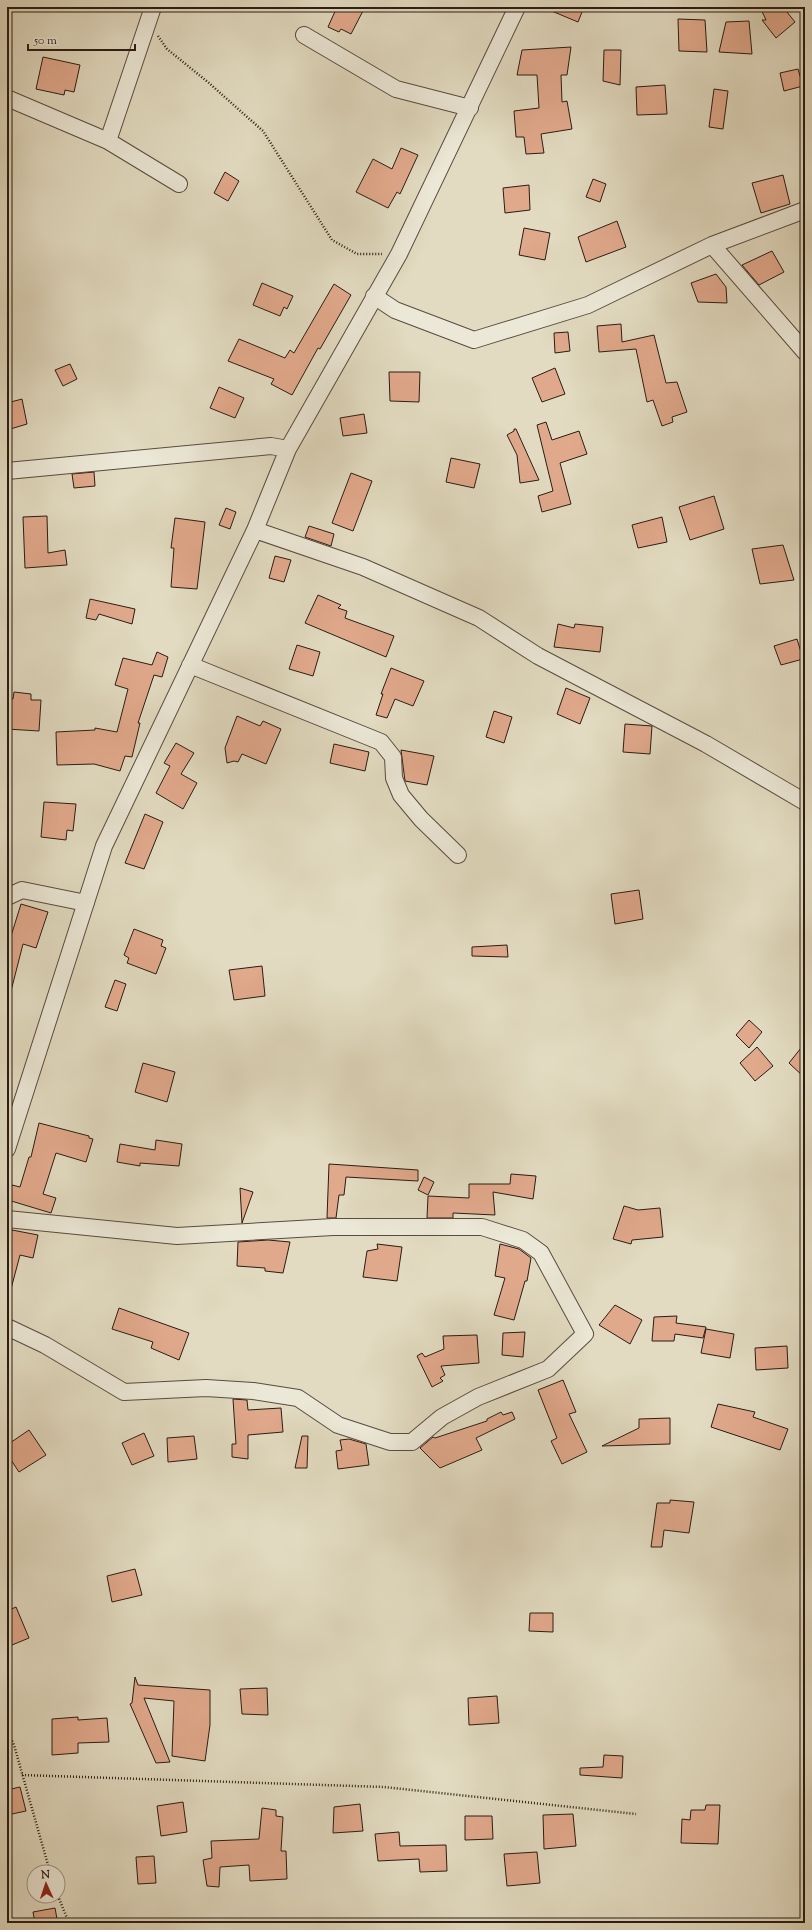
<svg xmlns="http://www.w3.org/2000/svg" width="812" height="1930" font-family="'Sorts Mill Goudy',serif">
<rect width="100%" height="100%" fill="#e2dbc1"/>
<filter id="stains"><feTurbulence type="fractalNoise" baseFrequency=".005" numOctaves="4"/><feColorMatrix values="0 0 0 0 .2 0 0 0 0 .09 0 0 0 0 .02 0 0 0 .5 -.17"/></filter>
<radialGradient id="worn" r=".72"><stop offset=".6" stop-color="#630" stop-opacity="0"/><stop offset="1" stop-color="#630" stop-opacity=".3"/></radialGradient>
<!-- building -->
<path fill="#e1a98c" stroke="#2a1c13" d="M337,7H365L351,34L341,29L339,32L328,27Z
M542,7H584L578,22Z
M760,7H783L795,22L776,38L762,20H766Z
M678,19L705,20L707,52L679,51Z
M749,21L752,54L719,52L726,22Z
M571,47L567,75H561L562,102L567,101L572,129L541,134L544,153L526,154L524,137H516L514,111L539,108L537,75H517L522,50Z
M604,50H621L620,85L603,81Z
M43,57L80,65L74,92L65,90L64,95L36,89Z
M798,69L803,86L784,91L780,73Z
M665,85L667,114L637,115L636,87Z
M714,89L728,91L723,129L709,127Z
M401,148L418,155L400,194L397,192L388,208L356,192L373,159L392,169Z
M225,172L239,181L228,201L214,193Z
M783,175L790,204L761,213L752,183Z
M593,179L606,184L600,202L586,197Z
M529,185L530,210L505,213L503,188Z
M617,221L626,247L586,262L578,237Z
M524,228L550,233L545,260L519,255Z
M772,251L784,272L759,285L742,265Z
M716,274L726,287L727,303L698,302L691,283Z
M262,283L293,296L287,309L284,307L280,316L253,305Z
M334,284L351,295L320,349L318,348L292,395L271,384L274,379L228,361L239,339L285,358L290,350L294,353Z
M621,324L622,342L654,335L666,383L677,382L687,412L672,417L673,422L662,426L653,400L647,402L636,349L599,352L597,326Z
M568,332L570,351L555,353L554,333Z
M70,364L77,379L63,386L55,370Z
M555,368L565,394L542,402L532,378Z
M389,372H420L419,402L390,401Z
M219,387L244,398L235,418L210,408Z
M22,399L27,424L7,430V403Z
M364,414L367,433L343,436L340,418Z
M546,422L552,440L579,431L587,454L560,463L571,504L542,512L538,496L553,491L537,425Z
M514,429H516L539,480L520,483L517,455L507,435L514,431Z
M451,458L480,464L474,488L446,482Z
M94,472L95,486L74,488L72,474Z
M351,473L372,481L353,531L332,523Z
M714,496L724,529L690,540L679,507Z
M226,508L236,512L230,529L219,525Z
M47,516L48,553L65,550L67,565L25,568L23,517Z
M662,517L667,542L638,548L632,525Z
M175,518L205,522L197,589L171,587L174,548H171Z
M309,526L334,534L331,546L305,537Z
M783,545L794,580L760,584L752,549Z
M275,556L291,560L284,582L269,578Z
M318,595L341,605L338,608L347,611L345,618L394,636L386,657L305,623Z
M90,599L135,609L132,624L99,614L96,620L86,618Z
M558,624L574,628L575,624L603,627L600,652L554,647Z
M797,639L803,659L781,665L774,646Z
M297,645L320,652L313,676L289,669Z
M157,652L168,657L162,677L154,675L138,723H140L132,757L125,756L120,771L94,764L57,765L56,732L95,730V728L117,732L128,689L115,685L123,658L152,665Z
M391,668L424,681L413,706L395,699L387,718L376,715L383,694H381Z
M566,688L590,698L580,724L557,714Z
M14,692L31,694V700H41L39,731L7,729V698L13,699Z
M494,711L512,717L504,743L486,737Z
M237,716L260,726L263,721L281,729L266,764L242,754L238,762L234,761L227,763L225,748Z
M625,724L652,726L650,754L623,752Z
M176,743L194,753L181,774L197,783L183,809L156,793L170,766L164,763Z
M334,744L369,752L365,771L330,763Z
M401,750L434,756L427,785L405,781Z
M44,802L76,804L73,831L67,830L66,840L41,837Z
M145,814L163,822L144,869L125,863Z
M639,890L643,919L615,924L611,894Z
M21,904L48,912L36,948L23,944L11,991L7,990V949Z
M134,929L163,940L161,946L166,948L156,974L127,963L129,958L124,955Z
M507,945L508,957L472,956V947Z
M262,966L265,996L234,1000L229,970Z
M115,980L126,984L117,1011L105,1007Z
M749,1020L762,1032L749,1048L736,1035Z
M805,1043V1078L789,1063Z
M757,1047L773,1066L755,1081L740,1063Z
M143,1063L175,1072L167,1102L135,1092Z
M39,1123L89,1136V1138L93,1139L86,1162L56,1153L43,1194L56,1198L51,1213L8,1200L12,1185L20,1187L29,1157H31Z
M156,1140L182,1144L179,1166L140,1163V1166L117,1162L120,1144L155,1150Z
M329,1164L418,1170V1181L346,1177L344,1195H339L336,1218H327Z
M511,1174L536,1176L533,1199L493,1192L495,1215L453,1213V1218H427L428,1196L469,1198V1184H510Z
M424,1177L434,1182L428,1195L418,1190Z
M240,1188L253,1192L242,1223Z
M624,1206L638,1210L660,1208L663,1237L632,1240L631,1244L613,1239Z
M12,1230L38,1235L33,1258L20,1255L11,1289H7V1254Z
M268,1240L290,1242L283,1273L265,1271V1268L237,1266L238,1242Z
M377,1244L402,1247L397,1281L363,1277L367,1251L378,1249Z
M500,1244L519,1249L531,1258L527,1281H525L514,1320L494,1315L505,1278L495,1276Z
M615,1305L642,1320L630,1344L599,1325Z
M119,1308L189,1333L179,1360L151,1348L153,1342L112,1329Z
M677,1316L676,1323L706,1327L703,1338L675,1334L674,1341H652L654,1317Z
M706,1329L734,1334L730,1358L701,1353Z
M525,1332L523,1357L502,1355L503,1333Z
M477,1335L479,1363L441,1366L445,1375L440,1378L443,1381L432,1387L417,1356L422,1353L425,1357L444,1349L443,1336Z
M787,1346L788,1368L756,1370L755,1348Z
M563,1380L576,1412L569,1414L587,1452L562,1464L551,1441L557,1438L538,1390Z
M233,1399L247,1400L248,1410L281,1408L283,1432L248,1435V1459L232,1457V1444H236Z
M718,1404L755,1412L753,1417L788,1429L780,1450L711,1427Z
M501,1412L503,1415L512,1412L515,1419L476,1438L482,1450L440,1468L420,1448L433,1437L435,1438L487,1421V1419Z
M670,1418V1444L602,1446L639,1428V1419Z
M29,1430L46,1455L19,1472L7,1454V1445Z
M144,1433L154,1456L132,1465L122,1443Z
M194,1436L197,1459L168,1462L167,1438Z
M302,1436H308L307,1468H295Z
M349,1439L366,1444L369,1465L338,1469L336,1451L342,1450L340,1440Z
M670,1500L694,1502L689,1533L664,1530L662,1547H651L657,1503H670Z
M135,1569L142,1595L112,1602L107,1576Z
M16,1607L29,1638L7,1647V1611Z
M530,1613H553V1632L529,1631Z
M135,1677L138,1685L210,1690V1725L205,1761L172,1756L174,1701L144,1698L170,1762L156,1763L130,1704L132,1703Z
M267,1688L268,1715L242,1714L240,1689Z
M497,1696L499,1723L469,1725L468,1698Z
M78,1717V1720L107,1718L109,1742L78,1743V1753L52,1755V1719Z
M604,1755L623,1756L622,1778L580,1775V1768L603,1767Z
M20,1787L26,1811L7,1815V1790Z
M183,1802L187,1832L161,1836L157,1806Z
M360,1804L363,1831L333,1833L334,1807Z
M706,1805H720L718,1844L681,1843L682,1819L690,1820L691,1810H705Z
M262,1808L276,1810V1816L283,1817L281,1851H286L287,1879L250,1881L249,1865L220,1867L219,1887L207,1886L203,1860L212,1858L211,1841L259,1839Z
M573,1814L576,1846L544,1849L543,1815Z
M465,1816H492L493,1839L465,1840Z
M399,1832L400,1846L446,1845L447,1871L420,1872L419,1859L378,1861L375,1834Z
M537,1852L540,1883L507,1886L504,1854Z
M154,1856L156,1883L138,1884L136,1857Z
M55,1908L57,1919L35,1923L33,1912Z"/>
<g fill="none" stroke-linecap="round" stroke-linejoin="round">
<defs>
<path id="minor" d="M304,35L396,89L470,108
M7,98L108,141L179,184
M108,141L153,7
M712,245L805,352
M374,296L395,310L474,340L588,305L712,245L805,210
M7,471L271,446L288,449
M255,530L363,567L479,618L538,656L706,744L805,802
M190,665L381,742L393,757L394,778L401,795L421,819L458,855
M7,897L22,890L86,903
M7,1149L104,846L255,530L288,449L399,254L517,7
M7,1219L177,1236L333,1227H482L523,1240L541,1253L585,1334L548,1369L478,1397L442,1417L412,1442H390L338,1425L298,1398L253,1391L206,1388L124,1392L45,1345L7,1327"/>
</defs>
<!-- minor casing -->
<use href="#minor" stroke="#584c3e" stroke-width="18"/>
<!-- path -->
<path stroke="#2a1c13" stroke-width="2.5" stroke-dasharray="1 2" stroke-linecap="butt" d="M158,36L167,49L209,83L263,131L332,240L357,254H382
M7,1730L14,1745L50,1872
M22,1775L384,1787L636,1814
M58,1896L69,1923"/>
<!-- minor -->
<use href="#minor" stroke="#ece8d7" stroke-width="16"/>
</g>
<!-- margin -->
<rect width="812" height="1930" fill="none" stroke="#e2dbc1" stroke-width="24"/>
<rect x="8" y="8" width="796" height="1914" fill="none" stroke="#2a1c13" stroke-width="2"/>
<rect x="12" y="12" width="788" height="1906" fill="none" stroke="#2a1c13"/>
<!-- north arrow -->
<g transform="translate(46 1884) rotate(357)"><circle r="19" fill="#ece8d7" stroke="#9e9689"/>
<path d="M0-3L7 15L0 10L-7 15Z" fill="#8f2418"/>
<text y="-6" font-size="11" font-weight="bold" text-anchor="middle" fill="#2a1c13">N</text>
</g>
<!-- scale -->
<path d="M28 44v6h107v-6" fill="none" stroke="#2a1c13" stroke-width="2"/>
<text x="34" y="44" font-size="12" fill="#2a1c13" stroke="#ece8d7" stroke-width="3" paint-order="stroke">50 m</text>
<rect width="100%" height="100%" filter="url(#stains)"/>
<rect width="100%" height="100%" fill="url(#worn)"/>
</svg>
